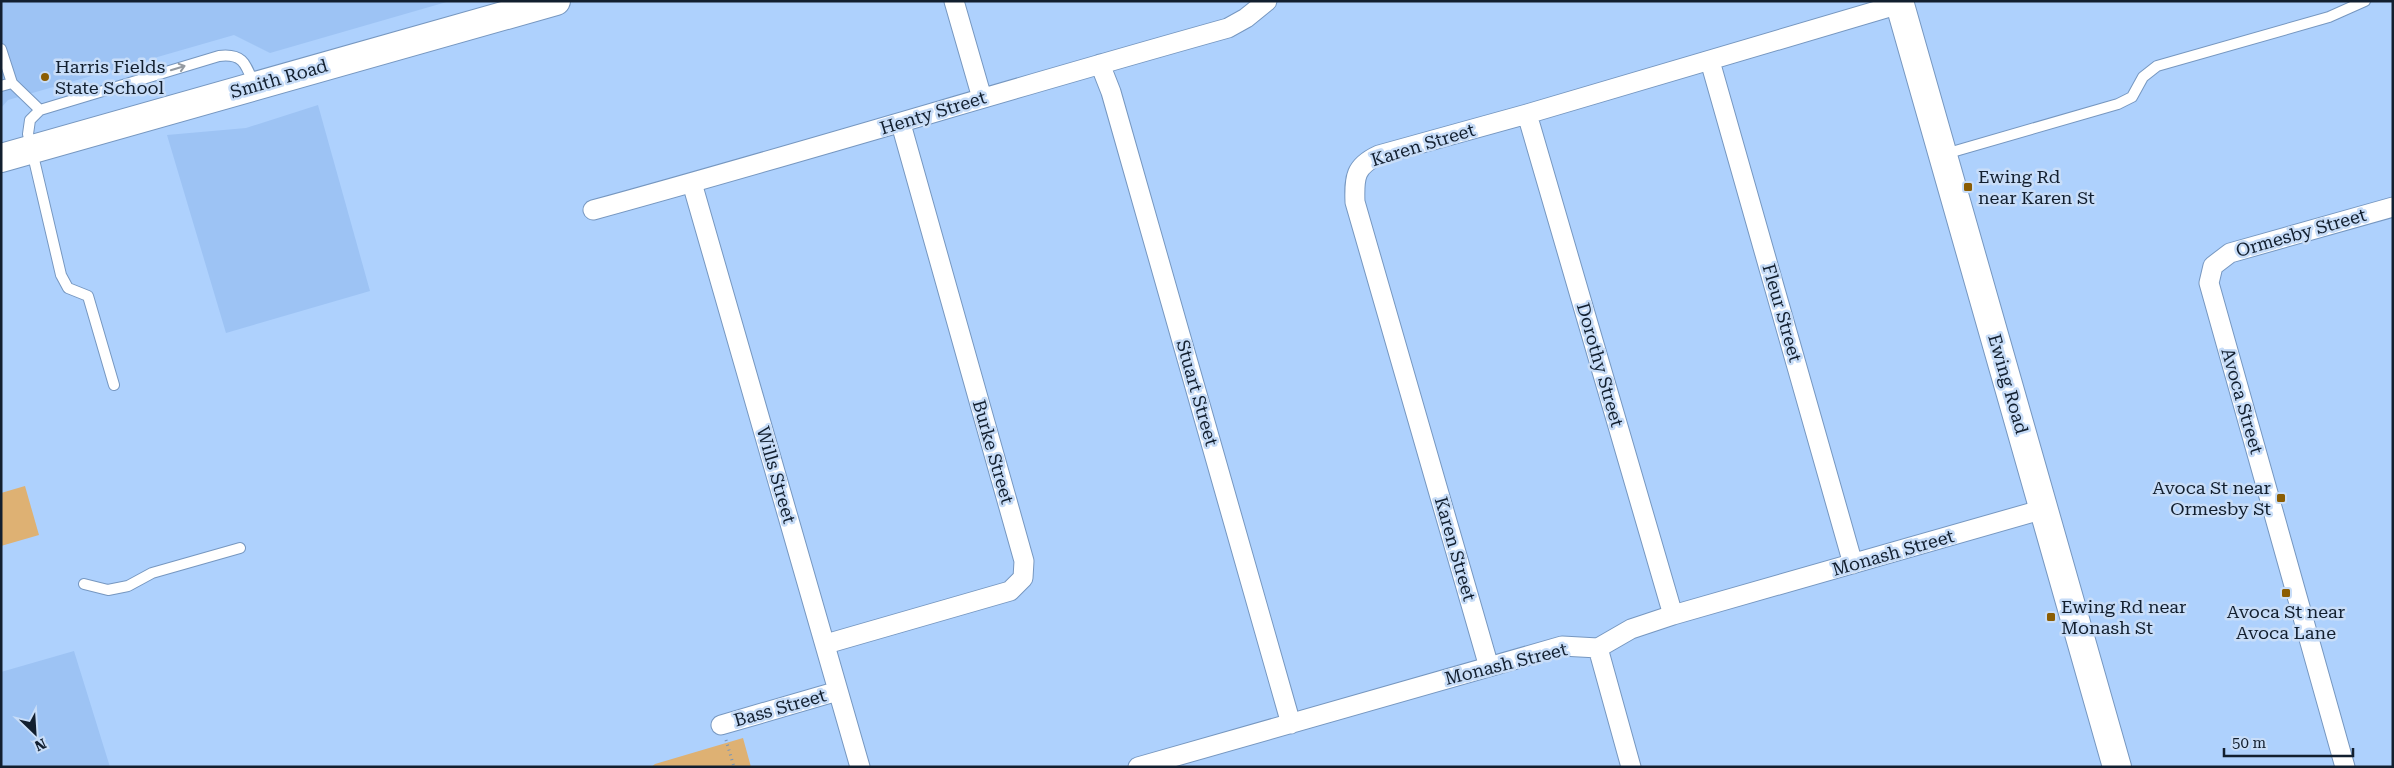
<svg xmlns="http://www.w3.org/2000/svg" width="2394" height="768" font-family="'Roboto Serif',serif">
<rect width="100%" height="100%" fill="#aed1fd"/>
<!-- built -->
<path fill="#9dc3f4" d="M1,1H450L270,53L234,35L8,100L1,108Z
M318,105L370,291L226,333L167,135L246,128Z
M74,651L110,767H1V672Z"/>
<!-- green -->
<path fill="#deb173" d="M25,486L39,535L1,546V493Z
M743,738L751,767H651L655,764Z"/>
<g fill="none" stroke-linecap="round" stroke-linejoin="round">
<defs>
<path id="lane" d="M1,49L12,83L40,110
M1,86L12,83
M1945,154L2118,104L2132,97L2143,77L2157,66L2329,17L2365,1
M114,385L88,296L68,288L61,275L28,134L30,120L40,110L219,56C244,53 246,65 254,85
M84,584L108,590L128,586L152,573L240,548"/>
<path id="street" d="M954,1L982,98
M1710,61L1853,564
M1100,64L1111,92L1291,724
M1527,114L1673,615
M692,183L860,767
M593,210C805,152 1016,87 1228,28L1246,18L1267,1
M826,644L1010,591L1023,578L1024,561L901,124
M1598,648L1631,767
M1489,667L1355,202C1354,177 1355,166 1379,155L1527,114L1900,4
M721,725L838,691
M1138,767L1562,646L1598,648L1631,629L1673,615L2044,509
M2345,767L2209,283L2213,266L2230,253L2393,207"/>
<path id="secondary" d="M1899,1L2117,767
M1,158L556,1"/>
</defs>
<!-- lane casing -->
<use href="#lane" stroke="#7697c0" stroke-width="12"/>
<!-- street casing -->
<use href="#street" stroke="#7697c0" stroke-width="21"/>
<!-- secondary casing -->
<use href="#secondary" stroke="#7697c0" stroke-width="30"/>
<!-- path -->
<path stroke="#7894b6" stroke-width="3" stroke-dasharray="1 4" stroke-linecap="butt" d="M726,740L734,767"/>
<!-- lane -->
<use href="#lane" stroke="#fff" stroke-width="10"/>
<!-- street -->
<use href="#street" stroke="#fff" stroke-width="19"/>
<!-- secondary -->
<use href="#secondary" stroke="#fff" stroke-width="28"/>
</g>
<!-- one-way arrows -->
<defs><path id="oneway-shaft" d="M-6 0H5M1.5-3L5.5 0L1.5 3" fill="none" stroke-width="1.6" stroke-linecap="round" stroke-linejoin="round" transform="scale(1.25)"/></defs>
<use stroke="#949aa1" href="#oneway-shaft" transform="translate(178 68) rotate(-17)"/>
<!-- markers -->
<g fill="#8b5d03" stroke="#c8ddf8" stroke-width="2">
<circle cx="45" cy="77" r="5"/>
<rect x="1963" y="182" width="10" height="10" rx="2.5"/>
<rect x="2276" y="493" width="10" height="10" rx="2.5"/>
<rect x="2281" y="588" width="10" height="10" rx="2.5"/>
<rect x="2046" y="612" width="10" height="10" rx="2.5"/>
</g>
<g text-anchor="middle" stroke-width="5" stroke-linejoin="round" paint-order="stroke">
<!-- poi labels -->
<g font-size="18" fill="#121f2f" stroke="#c8ddf8" text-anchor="start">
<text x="55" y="73">Harris Fields<tspan x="55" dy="21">State School</tspan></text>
<text x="1978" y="183">Ewing Rd<tspan x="1978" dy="21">near Karen St</tspan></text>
<text x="2271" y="494" text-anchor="end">Avoca St near<tspan x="2271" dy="21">Ormesby St</tspan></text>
<text x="2061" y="613">Ewing Rd near<tspan x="2061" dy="21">Monash St</tspan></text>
<text x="2286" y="618" text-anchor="middle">Avoca St near<tspan x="2286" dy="21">Avoca Lane</tspan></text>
</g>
<!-- street labels -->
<g font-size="18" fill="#121f2f" stroke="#c8ddf8">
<text transform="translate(279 79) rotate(-16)" y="6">Smith Road</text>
<text transform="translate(933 113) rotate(-17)" y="6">Henty Street</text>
<text transform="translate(1423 145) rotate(-17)" y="6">Karen Street</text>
<text transform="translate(2301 233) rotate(-16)" y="6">Ormesby Street</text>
<text transform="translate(1782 313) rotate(74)" y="6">Fleur Street</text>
<text transform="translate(1600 365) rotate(74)" y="6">Dorothy Street</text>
<text transform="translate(2008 384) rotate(74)" y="6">Ewing Road</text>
<text transform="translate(1197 393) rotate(74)" y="6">Stuart Street</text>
<text transform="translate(2242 401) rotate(74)" y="6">Avoca Street</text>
<text transform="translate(993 452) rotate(74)" y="6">Burke Street</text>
<text transform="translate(776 475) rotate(74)" y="6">Wills Street</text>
<text transform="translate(1455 549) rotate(74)" y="6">Karen Street</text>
<text transform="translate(1893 553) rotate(-16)" y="6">Monash Street</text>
<text transform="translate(1506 664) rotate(-14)" y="6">Monash Street</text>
<text transform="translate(780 708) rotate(-16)" y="6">Bass Street</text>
</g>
</g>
<!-- border -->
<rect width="2394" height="768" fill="none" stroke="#121f2f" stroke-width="5"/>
<!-- north arrow -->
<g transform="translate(35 733) rotate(155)" stroke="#c8ddf8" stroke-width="4" paint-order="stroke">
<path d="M0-4L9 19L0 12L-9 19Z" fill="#121f2f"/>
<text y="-8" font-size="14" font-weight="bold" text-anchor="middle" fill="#121f2f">N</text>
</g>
<!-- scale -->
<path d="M2224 748v8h129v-8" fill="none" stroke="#121f2f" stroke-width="2.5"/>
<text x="2232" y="748" font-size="15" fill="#121f2f" stroke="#c8ddf8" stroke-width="4" paint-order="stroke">50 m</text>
</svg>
